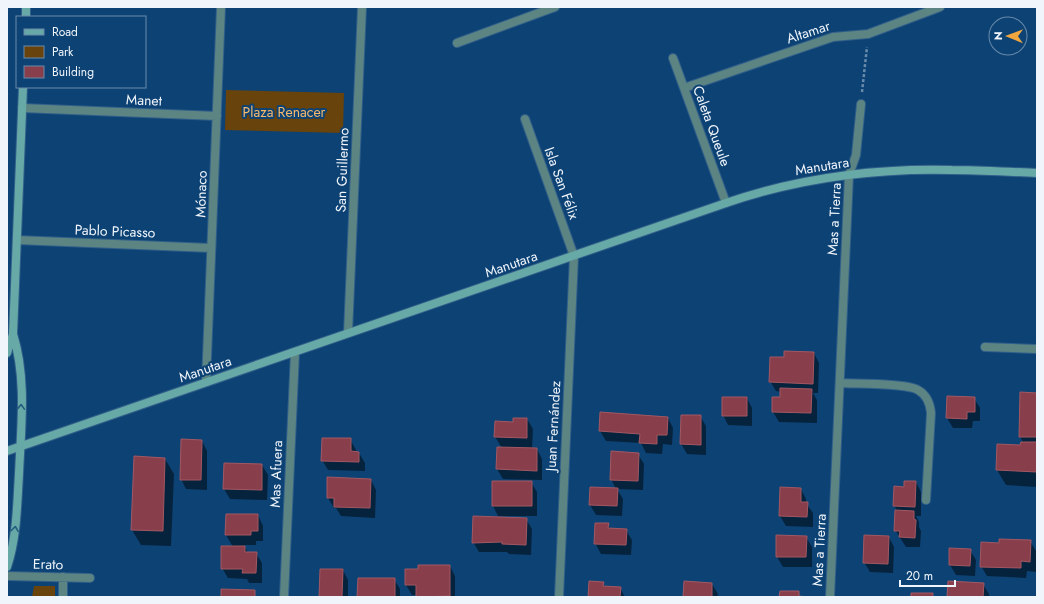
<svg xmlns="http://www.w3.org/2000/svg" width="1044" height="604" font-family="Jost,sans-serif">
<rect width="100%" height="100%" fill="#0d4274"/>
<!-- green -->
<path fill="#68430c" d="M226,90L344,93L343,133L225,130Z
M34,586H55V597H32Z"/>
<!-- shadow -->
<path fill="#0007" d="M814,353L819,363L818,393H813L817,400V423L779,422L773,412V398H781V392L776,391L770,381L785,359Z
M1037,394V487L1006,485L997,470L1021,446L1023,443L1020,436Z
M747,398L752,408V426L728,425L723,415Z
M974,398L980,408V421H973L972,428H953L947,418Z
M682,416H700L706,426V455L687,454L681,444Z
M668,418L673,428L672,445L663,444L662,454L646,453L641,443L606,441L600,431Z
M527,419L533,429L532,449H537L542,459V480L503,479L497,469L502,448L495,437L514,423Z
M350,439L356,450V453H359L365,463V471L328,470L322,460Z
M202,441L207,451V490L186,489L181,479Z
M638,454L644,464L643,490L617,489L623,499L622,516L596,515L590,505L616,489L611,479Z
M135,457L165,459L174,474L171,546L141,545L132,530Z
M225,464L262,465L268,475L267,500L230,499L224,489Z
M328,478L371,480L376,490L375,518L341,516L336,508H334L328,498Z
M531,482L537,492V516H498L493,506Z
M916,482L921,492V516H916L919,522V527L921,531L920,547H906L895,530L897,511L894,505L905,488Z
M801,489L806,499V503L813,513V527L786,526L780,516Z
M258,515L263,526V541H256V545H244L248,553H256L262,563V583H249L247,579L228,578L222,568L233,547L226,535Z
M526,519L532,529L531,555L509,554L507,552H479L473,542Z
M608,524L611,530H626L632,540L631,555L601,554L595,543Z
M806,537L812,547V567H783L777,557Z
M889,537L894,547L893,573L870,572L864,562Z
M1030,541L1036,551V572L1027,571L1026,578L987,576L981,566L1000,544Z
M950,549L970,550L976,560L975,576L956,575L950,565Z
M450,566L455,576V597H417V595H412L406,585Z
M343,570L348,580V597H320Z
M394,579L400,589V597H358Z
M603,583L605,587L620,588L625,597H589Z
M712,584L718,594L717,597H684Z
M983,584L989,594V597H948Z"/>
<!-- building -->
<path fill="#883f4b" stroke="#a35863" d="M784,351L814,352L813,384L769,382L770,357H784Z
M780,388L812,389L811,413L772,412V397H780Z
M1020,392L1037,393V437H1019Z
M947,396L975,397V412H967V419L946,418Z
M722,397H747V416H722Z
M600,412L668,417L667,435H657V444L639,443L640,434L599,431Z
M681,415H701V445L680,444Z
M513,418H527V438L494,437L495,421L513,422Z
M322,438H351V451L359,452V462L321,461Z
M181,439L202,440L201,480H180Z
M1021,442H1037V472L996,470L997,444L1020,445Z
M497,447L537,448V471L496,469Z
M611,451L639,453L638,481L610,480Z
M134,456L165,458L163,531L131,530Z
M224,463L262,464V490L223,489Z
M327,477L371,479L370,508L334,507V498H327Z
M492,481H532V506H492Z
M904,481H916L915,507L893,506L894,486L904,487Z
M590,487L618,488L617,506L589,505Z
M780,487L801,488V502H808L807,517L779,516Z
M895,510L914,511V519L916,520L915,538L899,537L900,531H894Z
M226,514H258V531H251V535H225Z
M473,516L527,518L526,545L502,544V542L472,543Z
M595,523H609L608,528L627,529L626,545L594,544Z
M776,535L807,536L806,557H776Z
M864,535L889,536L888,564L863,563Z
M999,539L1031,540L1030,562L1021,561V568L980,567L981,542L999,543Z
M221,546H245V552H257L256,573H242L243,569H221Z
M949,548L971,549L970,566L949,565Z
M418,565H450V596L416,597V585H405V569H418Z
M320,569H343L342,597H319Z
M358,578H395V597H357Z
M589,581L604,582L603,586L621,587L620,597H588Z
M684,581L712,583V597H683Z
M948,581L984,583L983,597H947Z
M221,589L255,590V597H221Z
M780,591H799V596L808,597H779Z
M911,593H933V597H911Z"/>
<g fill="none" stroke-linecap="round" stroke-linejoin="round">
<defs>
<path id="street" d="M457,43L555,7
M673,58L726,203
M684,88L833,37L868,34L940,7
M22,108L217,116
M525,119L574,256L559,597
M17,240L211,248
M348,333L362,7
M985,347L1037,349
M206,382L221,7
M840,383C855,384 907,383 918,390C927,395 930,403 931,413L926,500
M7,576L90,578
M63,597V577
M284,597L295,352
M830,597L849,175L856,155L861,104"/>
<path id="secondary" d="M26,17V7
M7,353L13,334L23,87
M7,451L726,203C799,178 875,168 952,170C980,170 1009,172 1037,173
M7,567C17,537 17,505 19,474C21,427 27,379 13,334"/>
</defs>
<!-- street casing -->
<use href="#street" stroke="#315f8a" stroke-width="10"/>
<!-- secondary casing -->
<use href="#secondary" stroke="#315f8a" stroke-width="10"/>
<!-- path -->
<path stroke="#698bab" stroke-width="2.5" stroke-dasharray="3 2" stroke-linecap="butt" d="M862,92L867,47"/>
<!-- street -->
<use href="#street" stroke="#5c8482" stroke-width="8"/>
<!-- secondary -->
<use href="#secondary" stroke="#67a9a6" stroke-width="8"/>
</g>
<!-- one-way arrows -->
<defs><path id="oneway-chevron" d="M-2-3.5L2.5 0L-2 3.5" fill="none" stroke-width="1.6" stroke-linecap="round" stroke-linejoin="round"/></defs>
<g stroke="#245c80">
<use href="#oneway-chevron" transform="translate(21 407) rotate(-88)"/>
<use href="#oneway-chevron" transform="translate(15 529) rotate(-83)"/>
</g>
<g text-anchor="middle" stroke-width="4" stroke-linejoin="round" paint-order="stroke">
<!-- street labels -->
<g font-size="14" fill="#f0f5fb" stroke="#0d4274">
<text transform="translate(808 32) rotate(-18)" y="5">Altamar</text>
<text transform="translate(144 100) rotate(2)" y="5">Manet</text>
<text transform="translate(712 126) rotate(70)" y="5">Caleta Queule</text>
<text transform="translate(822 166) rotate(-9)" y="5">Manutara</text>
<text transform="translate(342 170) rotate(-88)" y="5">San Guillermo</text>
<text transform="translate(562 183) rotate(70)" y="5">Isla San Félix</text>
<text transform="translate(201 194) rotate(-88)" y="5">Mónaco</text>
<text transform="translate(834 219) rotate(-87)" y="5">Mas a Tierra</text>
<text transform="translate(115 231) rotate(2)" y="5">Pablo Picasso</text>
<text transform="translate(511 264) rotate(-19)" y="5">Manutara</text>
<text transform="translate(205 369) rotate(-19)" y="5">Manutara</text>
<text transform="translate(553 426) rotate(-87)" y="5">Juan Fernández</text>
<text transform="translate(276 474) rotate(-88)" y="5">Mas Afuera</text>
<text transform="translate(819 550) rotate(-87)" y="5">Mas a Tierra</text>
<text transform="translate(48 564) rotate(1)" y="5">Erato</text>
</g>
<!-- park labels -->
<g font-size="14" fill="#f7ba6d" stroke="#0d4274">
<text x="284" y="117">Plaza Renacer</text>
</g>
</g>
<!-- border -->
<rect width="1044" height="604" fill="none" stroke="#f0f5fb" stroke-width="16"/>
<!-- legend -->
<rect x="16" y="16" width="130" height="72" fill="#0d4274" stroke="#688aaa"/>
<rect x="24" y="29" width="20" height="6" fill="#67a9a6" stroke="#688aaa"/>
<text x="52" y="36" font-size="12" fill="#f0f5fb">Road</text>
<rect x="24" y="46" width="20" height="12" fill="#68430c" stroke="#688aaa"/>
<text x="52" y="56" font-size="12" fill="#f0f5fb">Park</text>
<rect x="24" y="66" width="20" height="12" fill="#883f4b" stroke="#688aaa"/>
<text x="52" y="76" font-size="12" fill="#f0f5fb">Building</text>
<!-- north arrow -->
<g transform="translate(1008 36) rotate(271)"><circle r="19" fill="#0d4274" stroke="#688aaa"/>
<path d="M0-3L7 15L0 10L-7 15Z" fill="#f0a63f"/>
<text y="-6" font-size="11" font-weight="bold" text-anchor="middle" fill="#f0f5fb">N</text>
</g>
<!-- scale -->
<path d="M900 580v6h55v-6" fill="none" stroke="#f0f5fb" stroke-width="2"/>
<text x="906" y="580" font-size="12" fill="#f0f5fb" stroke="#0d4274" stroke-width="3" paint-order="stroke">20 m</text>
</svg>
